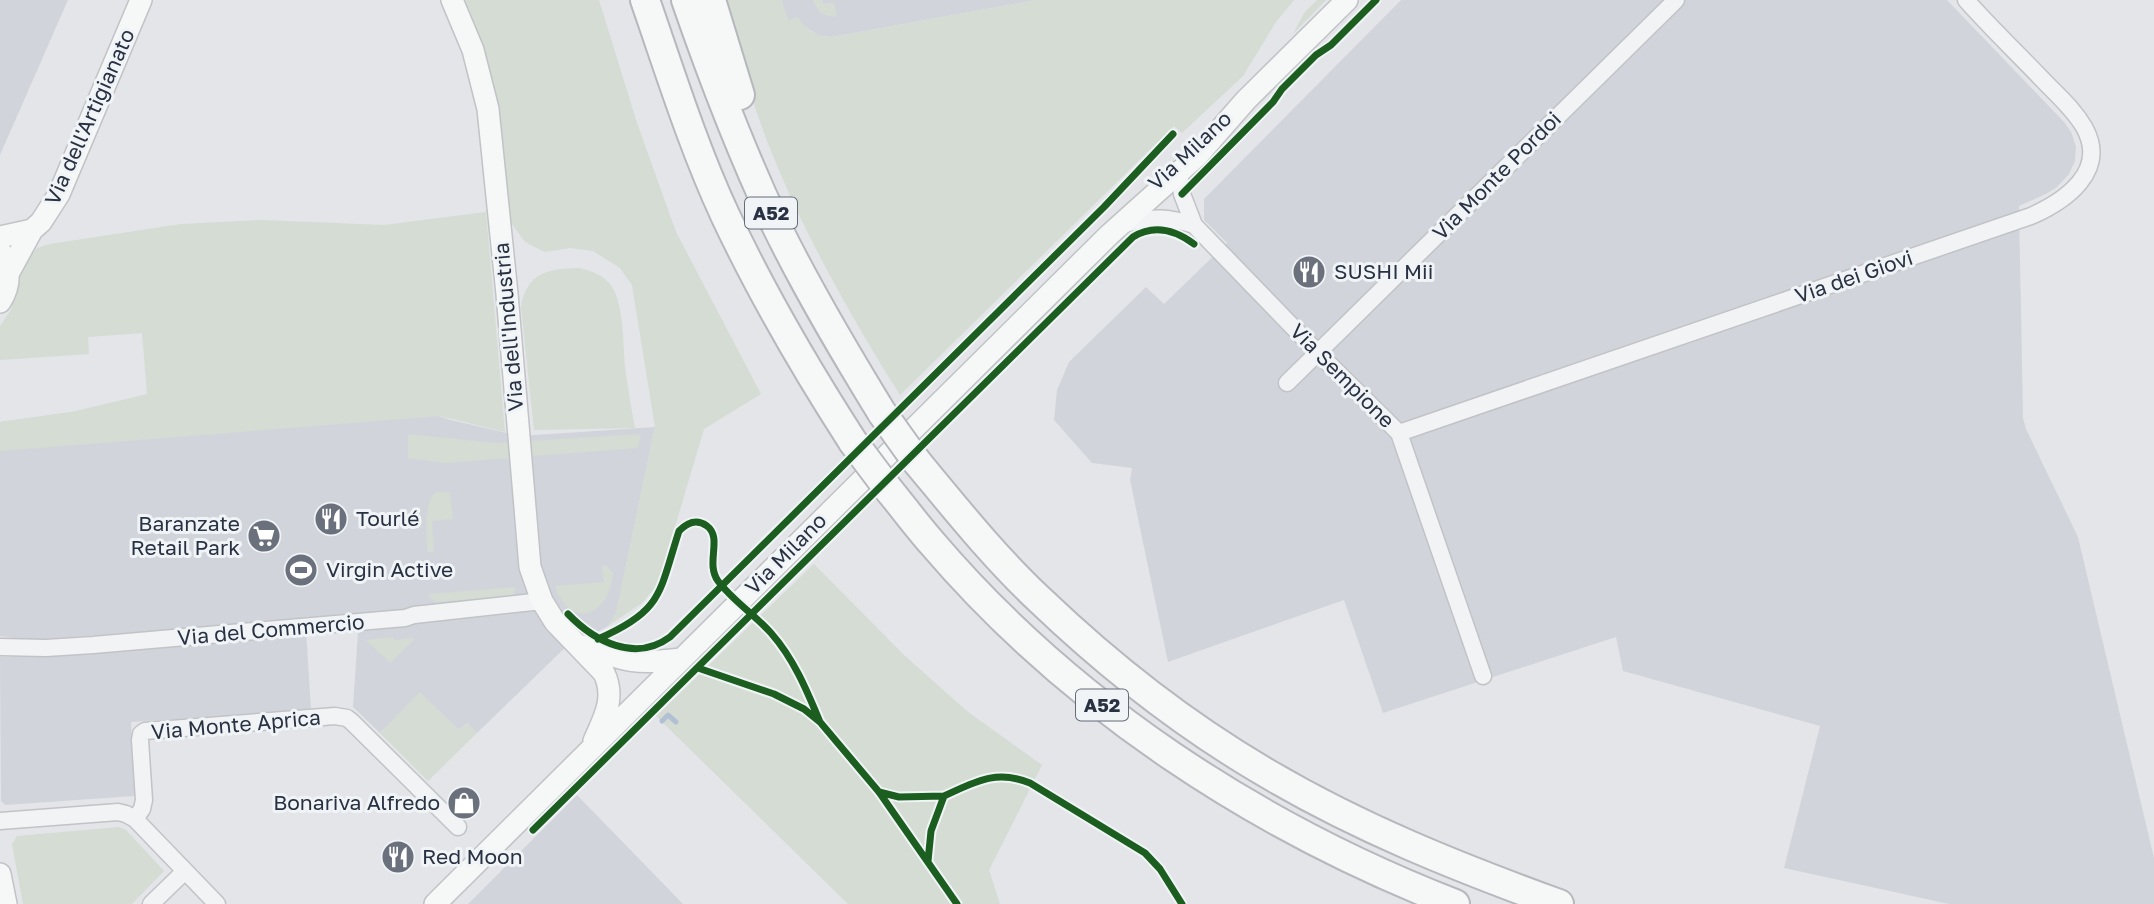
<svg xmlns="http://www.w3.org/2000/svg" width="2154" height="904" font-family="'Golos Text',sans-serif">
<rect width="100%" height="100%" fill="#e3e5e8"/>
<!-- built -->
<path fill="#d1d5db" d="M0,0H68L0,155Z
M781,0H1036L832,37L819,36L804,26L788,20Z
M1401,0H1947L2065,123L2072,134L2076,147L2075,161L2069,174L2057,187L2046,194L2019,206L2023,418L2026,429L2078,537L2154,858V904H1949L1784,868L1820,726L1623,671L1616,637L1383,713L1344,600L1168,662L1130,480L1132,468L1092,463L1054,420L1057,390L1069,362L1146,287L1164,304L1227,243L1204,220V199Z
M382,397L451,420L520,436L655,427L616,614L608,626L595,633L573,640L477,733L467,723L459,730L420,693L380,733L353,707L359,617L27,640L0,636V422L72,412L125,401Z
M306,629L311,710L131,722L135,796L5,805L1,801L0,657H25Z
M577,795L683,904H468Z"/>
<!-- green -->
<path fill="#d4dcd3" d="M465,0H599L637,123L676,232L761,394L704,429L658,584L642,603L608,626L616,613L655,427L632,285L620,268L593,251L570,248L545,252L525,242L512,224L509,213C504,138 496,69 465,0Z
M722,0H781L788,20L798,17C806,31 816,36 832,37L1036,0H1294L1276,22L1243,76L1182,133L1174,126L900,395C850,315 800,227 766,138C749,93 736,47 722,0Z
M813,0H822L823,4L834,2L837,16C823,18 818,12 813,0Z
M1317,0H1326L1293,34L1304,13Z
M486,212L505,432L440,416L0,451V422L72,412L147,394L142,333L88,337L89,354L0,360V326L11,310L19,270L37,248L50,244L181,224L261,220L384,225Z
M579,268C592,271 604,275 612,287C624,306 623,345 625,368C628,388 631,408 635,428L534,430L521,307C527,272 548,269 579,268Z
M408,434L496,443L641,434L638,448L445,463L408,458Z
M436,492H450L453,519L432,521L434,552H427C427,537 423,502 436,492Z
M814,564L904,655L968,712L1042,765L989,870L1000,904H848L656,716Z
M602,565L607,566L613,573C609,617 571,631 555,586L604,582Z
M516,587L514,594L508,597L436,602L429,597V594Z
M393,637L394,640L414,638V640L390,663L366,640Z
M420,692L459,730L467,723L477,733L428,781L380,733Z
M119,827L126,830L164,871L132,904H23L12,844L17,836Z"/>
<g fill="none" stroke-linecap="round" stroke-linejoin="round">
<!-- stream -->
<path stroke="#b1c1d3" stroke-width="5" d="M662,721L668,715L676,722"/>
<defs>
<path id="street" d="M1179,172L1182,194L1194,225L1318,353L1399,433L1483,676
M1125,224C1151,216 1169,217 1194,225
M1287,383L1676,0
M1399,433L2031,216C2065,201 2109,171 2084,127C2073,108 2056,94 2041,78C2016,52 1990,27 1966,0
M0,647L46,648L93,645L405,618L414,615L542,601
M135,819L142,809L144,800L140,740L141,734L145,731L335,716L347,718L352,722L458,827
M0,821L118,812L126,814L135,819L217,904
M151,904L185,871"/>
<path id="secondary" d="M452,0L473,50L488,109L507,294L530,567L542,601L555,622L604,673C616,698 604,718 594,741
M0,237L32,230
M0,251C11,267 11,285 0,302
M8,274L32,230L41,222L59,194L141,0
M583,646C625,661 636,665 681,659
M0,874L6,904
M435,904L1109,235L1197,156L1246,100L1347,0"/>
<path id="highway" d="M645,0C670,72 693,146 725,215C762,294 806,369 853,442
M686,0C712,75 741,151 775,223C807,289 844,351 882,413
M711,0L740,95
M917,462C956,509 995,558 1040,600C1108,665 1183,724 1263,771C1357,827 1457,867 1559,904
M889,490C903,507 917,526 932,543C1071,706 1257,827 1455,904"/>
</defs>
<!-- street casing -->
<use href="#street" stroke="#c1c3c6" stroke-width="19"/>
<!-- secondary casing -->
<use href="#secondary" stroke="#c1c3c6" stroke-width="24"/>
<!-- highway casing -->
<use href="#highway" stroke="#b6b8bd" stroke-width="32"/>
<!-- street -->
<use href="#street" stroke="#f2f3f5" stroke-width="16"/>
<!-- secondary -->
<use href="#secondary" stroke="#f6f7f7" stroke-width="21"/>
<!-- highway -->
<use href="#highway" stroke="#f6f7f7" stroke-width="28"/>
<defs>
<path id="highway-bridge" d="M882,413L917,462
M853,442L889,490"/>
</defs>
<!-- highway-bridge casing -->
<use href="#highway-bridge" stroke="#b6b8bd" stroke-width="32" stroke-linecap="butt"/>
<!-- highway-bridge -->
<use href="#highway-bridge" stroke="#f6f7f7" stroke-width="28"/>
<defs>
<path id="cycleway" d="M1182,194L1273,102L1282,89L1316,55L1331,45L1376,0
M568,614C594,641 635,663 670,637L1104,207L1173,134
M598,639C663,611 659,593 679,531C687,523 696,518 707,526C723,538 705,563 718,581C732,600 755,615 771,633C794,659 807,691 820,722
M698,668L774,694L804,709L820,722L879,792L957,904
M879,792L899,797L944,796L931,831L928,861
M944,796C975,782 996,769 1030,783L1145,853L1160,869L1182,904
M533,830L1133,237C1154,224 1175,230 1194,244"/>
</defs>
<!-- cycleway casing -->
<use href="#cycleway" stroke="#f1f4f7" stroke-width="11"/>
<!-- cycleway -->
<use href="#cycleway" stroke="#1b5e20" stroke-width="7"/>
</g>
<!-- icons -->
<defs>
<symbol id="restaurant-disc" viewBox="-11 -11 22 22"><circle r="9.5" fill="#6a717c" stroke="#f1f4f7"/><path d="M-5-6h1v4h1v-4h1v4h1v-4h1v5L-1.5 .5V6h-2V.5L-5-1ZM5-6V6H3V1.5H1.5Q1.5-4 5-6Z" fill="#fff"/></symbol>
<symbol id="supermarket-disc" viewBox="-11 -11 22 22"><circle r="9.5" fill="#6a717c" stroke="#f1f4f7"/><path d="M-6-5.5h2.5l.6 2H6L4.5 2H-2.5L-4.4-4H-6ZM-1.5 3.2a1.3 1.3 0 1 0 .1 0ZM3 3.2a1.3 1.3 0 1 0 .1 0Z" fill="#fff"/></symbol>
<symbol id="stadium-disc" viewBox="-11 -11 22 22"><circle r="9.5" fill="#6a717c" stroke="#f1f4f7"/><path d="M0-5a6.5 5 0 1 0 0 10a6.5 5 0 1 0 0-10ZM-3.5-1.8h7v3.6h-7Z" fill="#fff"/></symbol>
<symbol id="shop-disc" viewBox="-11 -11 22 22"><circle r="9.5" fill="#6a717c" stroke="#f1f4f7"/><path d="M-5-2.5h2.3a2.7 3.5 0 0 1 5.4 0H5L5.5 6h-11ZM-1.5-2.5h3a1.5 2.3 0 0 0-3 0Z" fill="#fff"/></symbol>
</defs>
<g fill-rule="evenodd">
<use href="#restaurant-disc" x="1290" y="253" width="38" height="38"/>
<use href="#restaurant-disc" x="312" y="500" width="38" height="38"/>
<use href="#supermarket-disc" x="245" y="517" width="38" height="38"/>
<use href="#stadium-disc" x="282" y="551" width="38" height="38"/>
<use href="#shop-disc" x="445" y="784" width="38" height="38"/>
<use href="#restaurant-disc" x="379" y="838" width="38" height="38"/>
</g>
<g text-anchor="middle" stroke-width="6" stroke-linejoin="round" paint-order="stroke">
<!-- shield labels -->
<g fill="#f1f4f7" stroke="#656c78" stroke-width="2">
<rect x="745" y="197.5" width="52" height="31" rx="5"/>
<rect x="1076" y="689.5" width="52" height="31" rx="5"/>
</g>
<g font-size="19" font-weight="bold" fill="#293242">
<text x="771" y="220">A52</text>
<text x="1102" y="712">A52</text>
</g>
<!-- street labels -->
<g font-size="21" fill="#293242" stroke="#f1f4f7">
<text transform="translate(90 117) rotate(-66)" y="7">Via dell'Artigianato</text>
<text transform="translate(1190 151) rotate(-43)" y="7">Via Milano</text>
<text transform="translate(1497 176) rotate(-45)" y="7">Via Monte Pordoi</text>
<text transform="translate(1854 277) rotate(-19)" y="7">Via dei Giovi</text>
<text transform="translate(509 327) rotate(-95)" y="7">Via dell'Industria</text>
<text transform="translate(1342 376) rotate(45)" y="7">Via Sempione</text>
<text transform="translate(786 554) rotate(-45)" y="7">Via Milano</text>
<text transform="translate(271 630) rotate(-5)" y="7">Via del Commercio</text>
<text transform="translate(236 725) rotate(-5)" y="7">Via Monte Aprica</text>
</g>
<!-- poi labels -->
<g font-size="21" fill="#293242" stroke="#f1f4f7" text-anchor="start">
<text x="1334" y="279">SUSHI Mii</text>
<text x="356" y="526">Tourlé</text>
<text x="240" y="531" text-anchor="end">Baranzate<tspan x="240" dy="24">Retail Park</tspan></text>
<text x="326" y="577">Virgin Active</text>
<text x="440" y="810" text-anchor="end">Bonariva Alfredo</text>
<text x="422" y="864">Red Moon</text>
</g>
</g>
</svg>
